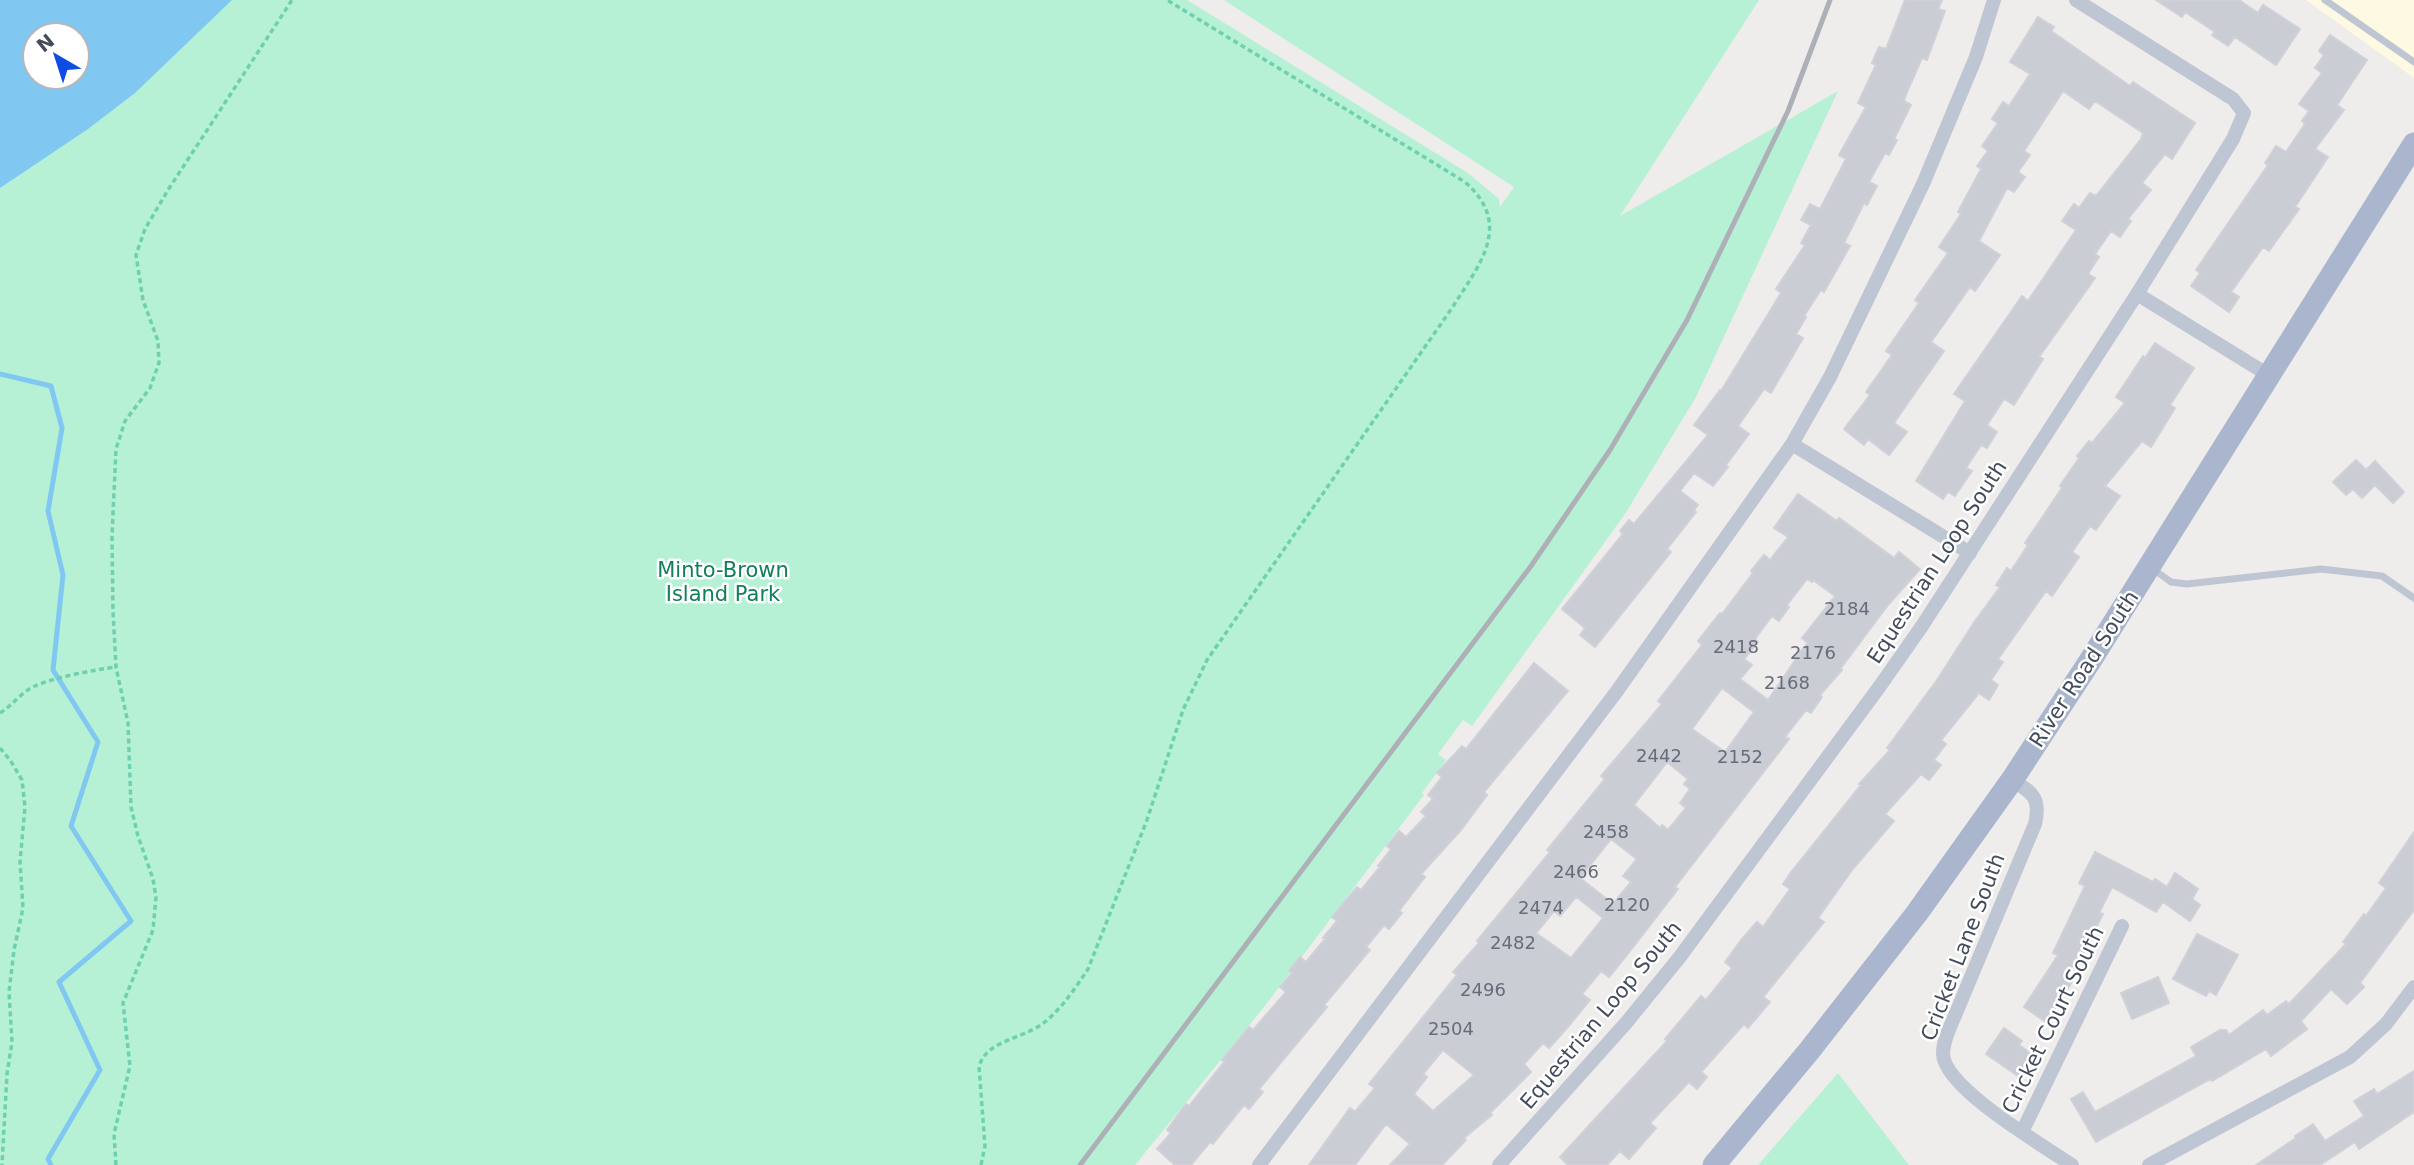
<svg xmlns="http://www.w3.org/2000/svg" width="2414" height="1165" font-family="'DejaVu Sans',sans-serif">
<rect width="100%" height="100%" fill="#efecec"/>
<!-- commercial -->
<path fill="#fdf9e2" d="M2306,0H2414V78Z"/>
<!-- green -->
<path fill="#b6f1d6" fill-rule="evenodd" d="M0,0H1187L1468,173L1499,199L1500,207L1514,187L1224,0H1759L1620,216L1838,91L1696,397L1625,514L1472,726L1463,720L1438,754L1446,760L1422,793L1424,795L1264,1007L1135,1165H0ZM35,35H77V77H35Z
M1838,1073L1909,1165H1758Z"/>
<!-- water -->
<path fill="#80c8f1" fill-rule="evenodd" d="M0,0H232L135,93L88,129L0,188ZM35,35H77V77H35Z"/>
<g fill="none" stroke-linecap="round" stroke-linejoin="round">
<!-- stream -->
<path stroke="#80c8f1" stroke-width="5" d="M0,374L51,386L62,428L48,511L63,575L53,670L98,742L71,826L131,921L59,982L100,1070L48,1159L51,1165"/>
</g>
<!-- building -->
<path fill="#cbcdd5" stroke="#d0d1d8" stroke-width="2" fill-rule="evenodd" d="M1905,0H1942L1938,9L1945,11L1927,60L1922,58L1907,92L1904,101L1911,105L1894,139L1897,140L1889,155L1885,153L1869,182L1877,186L1867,205L1864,203L1844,243L1850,246L1824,292L1821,290L1804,316L1806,317L1796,334L1803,338L1771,393L1764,389L1738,426L1749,434L1726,465L1728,467L1713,486L1694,473L1680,491L1698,505L1694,510L1696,512L1667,549L1671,552L1595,647L1580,635L1585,628L1562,609L1623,534L1620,531L1629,520L1634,524L1708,435L1694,425L1720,390L1721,391L1781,293L1776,289L1805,245L1801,243L1811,225L1801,220L1810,204L1820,209L1846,159L1839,155L1866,107L1858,103L1876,65L1872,63L1879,47L1886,49Z
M2156,0H2239L2258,13L2263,5L2300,29L2276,65L2235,37L2228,46L2212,35L2215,32L2185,12L2182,17Z
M2038,17L2054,27L2051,31L2130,86L2133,82L2195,123L2172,159L2165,154L2142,183L2151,190L2128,219L2131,221L2120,237L2111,231L2095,254L2099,257L2088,274L2095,278L2039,357L2043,359L2014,405L2004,399L1987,425L1997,432L1987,448L1981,445L1966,468L1972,471L1955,496L1948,492L1943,499L1916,481L1965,401L1954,394L2022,296L2028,301L2076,230L2062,221L2074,204L2079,208L2090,193L2096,196L2141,139L2143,133L2095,101L2089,109L2063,91L2024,151L2030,155L2018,172L2025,177L2014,192L2007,188L1979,241L2000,255L1975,291L1970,287L1931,342L1944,351L1894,423L1907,432L1889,455L1868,439L1864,445L1844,429L1870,395L1866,392L1892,355L1886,351L1919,303L1915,300L1948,253L1939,247L1961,214L1958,212L1981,169L1977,166L1988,151L1982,146L1998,123L1992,119L2003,102L2009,106L2030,74L2010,62Z
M2330,35L2367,60L2337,105L2344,110L2315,149L2328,157L2295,207L2299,209L2269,251L2263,247L2231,292L2239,297L2229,312L2191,286L2200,273L2196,270L2268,165L2265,163L2276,146L2286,152L2305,124L2302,121L2309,111L2299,104L2322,73L2315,68L2324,55L2319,51Z
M2155,343L2194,368L2170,405L2175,408L2151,447L2142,441L2105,486L2120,496L2096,530L2090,526L2072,552L2079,557L2068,573L2052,596L2046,591L1998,659L2003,662L1991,680L1998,685L1989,700L1979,693L1941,740L1946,744L1934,760L1941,765L1929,780L1921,774L1885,814L1894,821L1852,870L1818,918L1824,922L1763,997L1770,1002L1748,1028L1744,1024L1701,1072L1707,1077L1697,1089L1689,1082L1650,1123L1656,1128L1629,1159L1620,1151L1607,1165H1568L1560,1157L1667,1041L1665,1039L1701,996L1706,1000L1732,968L1725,962L1742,939L1757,922L1763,927L1790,889L1783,884L1792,871L1861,785L1859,784L1890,750L1887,748L1937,680L1975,621L2000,587L1996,585L2007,568L2011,571L2028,545L2025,543L2062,488L2060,486L2079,458L2077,456L2089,441L2092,443L2125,403L2116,397L2143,356L2145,358Z
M2356,460L2366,470L2375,461L2404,492L2393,503L2375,485L2362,498L2353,489L2346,495L2333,482Z
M1798,494L1837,521L1839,518L1894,558L1899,552L1920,569L1888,605L1841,668L1842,670L1820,695L1822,697L1811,713L1806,710L1785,737L1789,739L1675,887L1678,889L1627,955L1609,977L1601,971L1582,994L1590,1000L1567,1028L1549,1048L1543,1043L1524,1064L1531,1072L1490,1113L1492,1115L1464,1138L1466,1140L1442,1165H1390L1410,1144L1386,1124L1355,1165H1309L1350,1108L1355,1112L1375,1088L1369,1084L1457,975L1453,972L1479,943L1477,941L1550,852L1547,850L1605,779L1601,776L1662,704L1658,701L1702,645L1698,641L1720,613L1722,614L1753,573L1751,571L1764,555L1770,560L1788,537L1774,528ZM1807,579L1812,582L1813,580L1835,596L1802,638L1808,643L1795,658L1796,659L1768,700L1740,679L1752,665L1744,659L1758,642L1755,639L1772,616L1779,621L1789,607L1787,605ZM1722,688L1754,712L1725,752L1692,729ZM1667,762L1688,779L1684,784L1690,789L1680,803L1686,808L1668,830L1662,825L1660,828L1634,805ZM1611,839L1637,859L1623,876L1631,882L1613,904L1580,878ZM1575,898H1578L1603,918L1571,958L1536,933L1554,911L1560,916ZM1443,1050L1474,1075L1433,1111L1414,1094L1427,1077L1423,1074Z
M1534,663L1568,691L1484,792L1487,795L1461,830L1421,874L1425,877L1399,911L1402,913L1389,929L1384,925L1366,947L1370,950L1324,1005L1327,1007L1259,1089L1263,1092L1249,1109L1244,1105L1213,1144L1210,1142L1191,1165H1175L1157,1149L1171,1133L1167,1130L1177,1116L1186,1104L1189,1106L1224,1062L1222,1060L1249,1027L1253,1030L1286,992L1280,987L1292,973L1289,971L1300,957L1306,962L1325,939L1323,938L1337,921L1332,917L1357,887L1361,890L1380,867L1378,866L1391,849L1387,846L1399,831L1406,837L1426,816L1421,812L1433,799L1428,795L1442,777L1437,773L1462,746L1466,749Z
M2414,832V910L2360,983L2364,987L2347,1004L2331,989L2301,1021L2307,1029L2271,1056L2266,1049L2212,1081L2210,1079L2096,1142L2071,1099L2083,1092L2095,1112L2196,1056L2191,1047L2220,1030H2226L2229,1035L2263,1010L2267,1015L2286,1001L2289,1004L2346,944L2343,942L2364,914L2366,916L2386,888L2379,883Z
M2095,852L2153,882L2155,879L2167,887L2175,873L2198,889L2192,899L2200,905L2190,921L2163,902L2156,912L2112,887L2099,913L2103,914L2074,973L2077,974L2046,1022L2024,1007L2058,955L2053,953L2085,886L2079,883Z
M2197,934L2238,955L2216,995L2209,991L2206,996L2173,979Z
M2158,977L2169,1003L2132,1019L2121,993Z
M2004,1028L2022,1041L2019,1045L2035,1056L2021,1078L1986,1054Z
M2414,1071V1112L2359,1149L2355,1142L2320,1165H2256L2296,1138L2295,1136L2313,1124L2325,1141L2364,1116L2354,1101L2374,1089L2377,1094Z"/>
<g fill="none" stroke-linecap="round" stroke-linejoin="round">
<!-- path -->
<path stroke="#6dd0ae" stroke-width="3.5" stroke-dasharray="5 3.5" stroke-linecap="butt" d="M0,713C13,705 21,692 35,686C55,677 94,670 116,667
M0,748L10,760L22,780L25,807L20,862L23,908L14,950L9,992L12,1042L7,1074L2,1165
M116,1165L114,1134L130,1066L123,1003L153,930L156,897L153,879L138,836L131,807L128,723L116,667L113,611L112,536L116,449L125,421L150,388L159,363L158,341L143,300L136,255L145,229L168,190L292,0
M981,1165L985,1146L979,1067C986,1039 1026,1039 1046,1021C1063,1007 1076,987 1088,969L1147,820L1183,710L1207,660L1452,308C1479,265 1514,225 1465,182L1167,0"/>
<!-- lane -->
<path stroke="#bec6d3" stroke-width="7" d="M2325,0L2414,62
M2153,569L2171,582L2187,584L2321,569L2382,576L2414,598"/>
<!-- street -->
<path stroke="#bec6d3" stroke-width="14" d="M2137,294L2270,376
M1792,444L1970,553
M2012,780C2033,793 2041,798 2035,824L1956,1013C1951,1025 1943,1040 1943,1054C1944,1088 2044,1146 2072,1165
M2022,1132L2122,926
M1259,1165L1617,691L1792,444L1830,377L1923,184L1976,57L1994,0
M1499,1165L1626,1023L1679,958L1880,686L1922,626L2137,294L2233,139L2244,113L2233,99L2076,0
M2149,1165L2350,1057L2386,1024L2414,987"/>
<!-- primary -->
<path stroke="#aab6cd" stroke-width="23" d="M1714,1165L1809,1051L1917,913L2012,780L2090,661L2414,144"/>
<!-- rail -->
<path stroke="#aeb0b7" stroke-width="5" d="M1080,1165L1531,566L1610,450L1687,320L1788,111L1830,0"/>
</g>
<g text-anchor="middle" stroke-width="5" stroke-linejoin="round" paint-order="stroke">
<!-- number labels -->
<g font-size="18" fill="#666c7a">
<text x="1847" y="615">2184</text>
<text x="1736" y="653">2418</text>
<text x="1813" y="659">2176</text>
<text x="1787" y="689">2168</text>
<text x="1659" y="762">2442</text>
<text x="1740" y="763">2152</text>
<text x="1606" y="838">2458</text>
<text x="1576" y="878">2466</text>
<text x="1627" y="911">2120</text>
<text x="1541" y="914">2474</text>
<text x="1513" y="949">2482</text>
<text x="1483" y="996">2496</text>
<text x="1451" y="1035">2504</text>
</g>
<!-- street labels -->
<g font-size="21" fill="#444c5b" stroke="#fff">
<text transform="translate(1937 562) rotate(-57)" y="7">Equestrian Loop South</text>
<text transform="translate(2084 669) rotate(-57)" y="7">River Road South</text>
<text transform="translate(1963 947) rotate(-69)" y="7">Cricket Lane South</text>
<text transform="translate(1601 1015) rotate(-50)" y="7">Equestrian Loop South</text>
<text transform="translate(2053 1020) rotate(-64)" y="7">Cricket Court South</text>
</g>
<!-- park labels -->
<g font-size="21" fill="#117f59" stroke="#fff">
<text x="723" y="577">Minto-Brown<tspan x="723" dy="24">Island Park</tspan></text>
</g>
</g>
<!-- north arrow -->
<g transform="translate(56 56) rotate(321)"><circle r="33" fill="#ffffff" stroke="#b4b7bd" stroke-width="2"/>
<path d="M0-5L12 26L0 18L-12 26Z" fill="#0e4ce7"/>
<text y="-10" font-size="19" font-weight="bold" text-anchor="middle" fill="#444c5b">N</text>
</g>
</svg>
